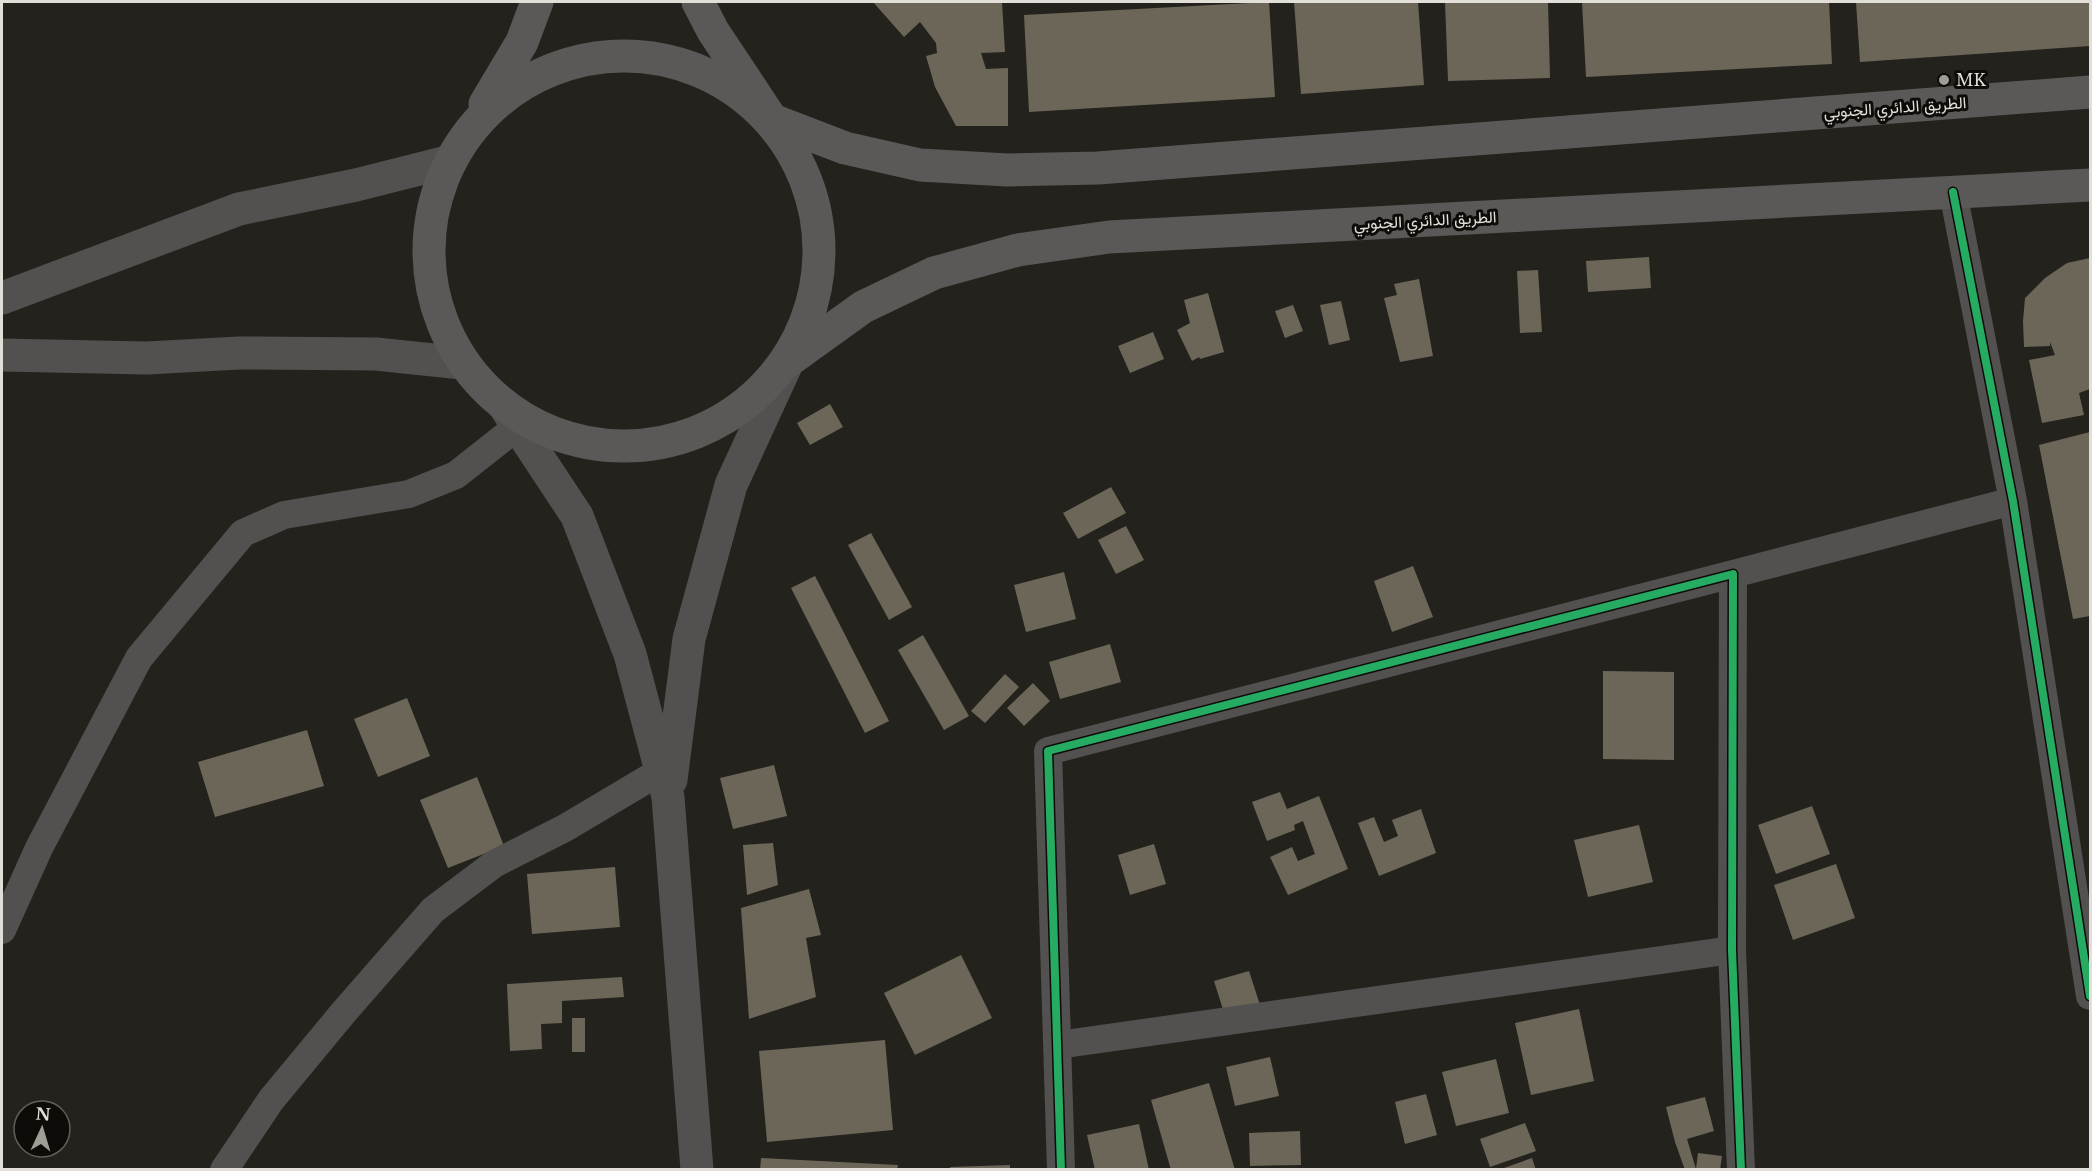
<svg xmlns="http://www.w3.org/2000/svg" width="2092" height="1171" font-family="'Libre Baskerville',Vazirmatn,serif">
<rect width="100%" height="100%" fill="#24221d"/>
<!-- building -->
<path fill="#6c6658" d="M873,2H1002L1005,52L981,53L986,69L1008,68V126H956L935,87L926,56L937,53L936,43L920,22L904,37Z
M1269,2L1275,97L1029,112L1024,15Z
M1294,2H1418L1424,85L1301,94Z
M1445,2H1548L1550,78L1448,81Z
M1582,2H1829L1832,64L1586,77Z
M1856,2H2090V46L1860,62Z
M1649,257L1651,288L1588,292L1586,261Z
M2090,258V389L2079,393L2084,415L2042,423L2029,360L2055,355L2050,342V346L2024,347L2023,321L2025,298L2045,278L2067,263Z
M1538,270L1542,332L1520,333L1517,271Z
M1419,279L1433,356L1400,362L1384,298L1397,295L1394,284Z
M1208,293L1224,352L1200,359L1199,357L1192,361L1177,330L1190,323L1184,300Z
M1341,301L1350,340L1329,345L1320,305Z
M1293,305L1303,331L1285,338L1275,311Z
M1153,332L1164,359L1130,373L1118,346Z
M830,404L843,427L810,445L797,423Z
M2090,432V616L2073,619L2039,445Z
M1111,487L1126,513L1078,539L1063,513Z
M1126,526L1144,560L1116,574L1098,540Z
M871,533L912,607L889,620L848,545Z
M1413,566L1433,617L1392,632L1374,581Z
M1064,572L1076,619L1026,632L1014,585Z
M815,576L889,721L865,733L791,588Z
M923,635L969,716L944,730L898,650Z
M1110,644L1121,682L1060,699L1049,662Z
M1603,671L1674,672V760L1603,759Z
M1005,674L1019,687L985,723L971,711Z
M1033,683L1050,701L1024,726L1007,708Z
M407,698L430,756L378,777L354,719Z
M307,730L324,786L215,817L198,762Z
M774,765L787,816L733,829L720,778Z
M477,777L504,846L448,868L420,800Z
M1280,792L1287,809L1319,796L1348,869L1288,895L1270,857L1292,847L1298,861L1315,854L1303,821L1294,825L1295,830L1267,841L1252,802Z
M1812,806L1830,854L1776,874L1758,825Z
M1421,809L1436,853L1379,876L1358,823L1374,817L1384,842L1398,836L1392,820Z
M1639,825L1653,882L1588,897L1574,840Z
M773,843L778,885L747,895L743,845Z
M1154,844L1166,884L1130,895L1118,855Z
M1836,864L1855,918L1793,940L1774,885Z
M615,867L620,927L532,934L527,874Z
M809,889L821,935L806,938L816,997L749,1019L741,908Z
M961,955L992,1018L915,1055L884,993Z
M1249,971L1261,1008L1226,1019L1214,981Z
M622,977L624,997L562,1001V1023L541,1024L542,1049L510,1051L507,984Z
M1579,1009L1594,1081L1531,1095L1515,1023Z
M572,1018H585V1052H572Z
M885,1040L893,1130L767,1142L759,1051Z
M1270,1057L1279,1096L1235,1106L1226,1067Z
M1496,1059L1509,1113L1456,1126L1442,1072Z
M1209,1083L1235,1170H1171L1151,1100Z
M1426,1094L1437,1135L1405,1144L1395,1102Z
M1705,1097L1714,1131L1687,1139L1696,1169L1698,1153L1722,1156L1720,1170H1685L1675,1142L1666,1107Z
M1525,1123L1536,1151L1490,1167L1480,1139Z
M1139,1124L1149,1170H1095L1087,1135Z
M1300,1131L1301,1165L1250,1166L1249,1133Z
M761,1158L898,1165L897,1170H760Z
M1532,1158L1536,1170H1501V1169Z
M1010,1165V1170H950V1167Z"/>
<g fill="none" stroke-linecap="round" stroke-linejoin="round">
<!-- minor -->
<path stroke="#52514f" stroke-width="28" d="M1953,192L2013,501L2090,996
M1733,574L2013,501
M2,930L39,848L139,658L243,533L284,515L409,494L456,475L518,426
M1058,1045L1732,950
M224,1170L271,1100L343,1013L433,910L494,864L565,828L661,771
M1061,1170L1048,751L1733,574L1732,950L1741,1170"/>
<!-- tertiary -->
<path stroke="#52514f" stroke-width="33" d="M2,298L239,209L356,185L451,161
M2,355L147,358L239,353L376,354L462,363
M507,410L577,516L630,654L668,797L697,1170
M671,780L689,639L731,485L788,361"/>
<!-- primary -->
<path stroke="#5b5957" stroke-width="33" d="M698,2L713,31L772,120L845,148L920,165L1007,170L1098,168L2090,92
M429 251a195 195 0 1 1 390 0a195 195 0 1 1-390 0Z
M485,104L522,42L537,2
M788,361L863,307L934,273L1018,250L1109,237L2090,185"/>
<defs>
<path id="cycleway" d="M1953,192L2013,501L2090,996
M1061,1170L1048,751L1733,574L1732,950L1741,1170"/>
</defs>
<!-- cycleway casing -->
<use href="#cycleway" stroke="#0e0c09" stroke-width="11"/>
<!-- cycleway -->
<use href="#cycleway" stroke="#26ab63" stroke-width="8"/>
</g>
<!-- markers -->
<circle fill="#a09d97" stroke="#0e0c09" stroke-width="2" cx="1944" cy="80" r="6"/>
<g text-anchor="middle" stroke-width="6" stroke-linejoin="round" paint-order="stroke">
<!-- poi labels -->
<g font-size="16" fill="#e2dfd9" stroke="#0e0c09" text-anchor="start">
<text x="1956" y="86">MK</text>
</g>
<!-- street labels -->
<g font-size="16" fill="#e2dfd9" stroke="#0e0c09">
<text transform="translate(1895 107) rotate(-4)" y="6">الطريق الدائري الجنوبي</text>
<text transform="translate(1425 220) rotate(-3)" y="6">الطريق الدائري الجنوبي</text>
</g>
</g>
<!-- border -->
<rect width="2092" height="1171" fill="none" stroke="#e2dfd9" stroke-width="6"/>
<!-- north arrow -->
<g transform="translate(42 1129) rotate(4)"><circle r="28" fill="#0e0c09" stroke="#63605c" stroke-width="1.5"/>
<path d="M0-4.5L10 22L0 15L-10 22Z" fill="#a09d97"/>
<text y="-9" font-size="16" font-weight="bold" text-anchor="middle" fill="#e2dfd9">N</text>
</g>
</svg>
